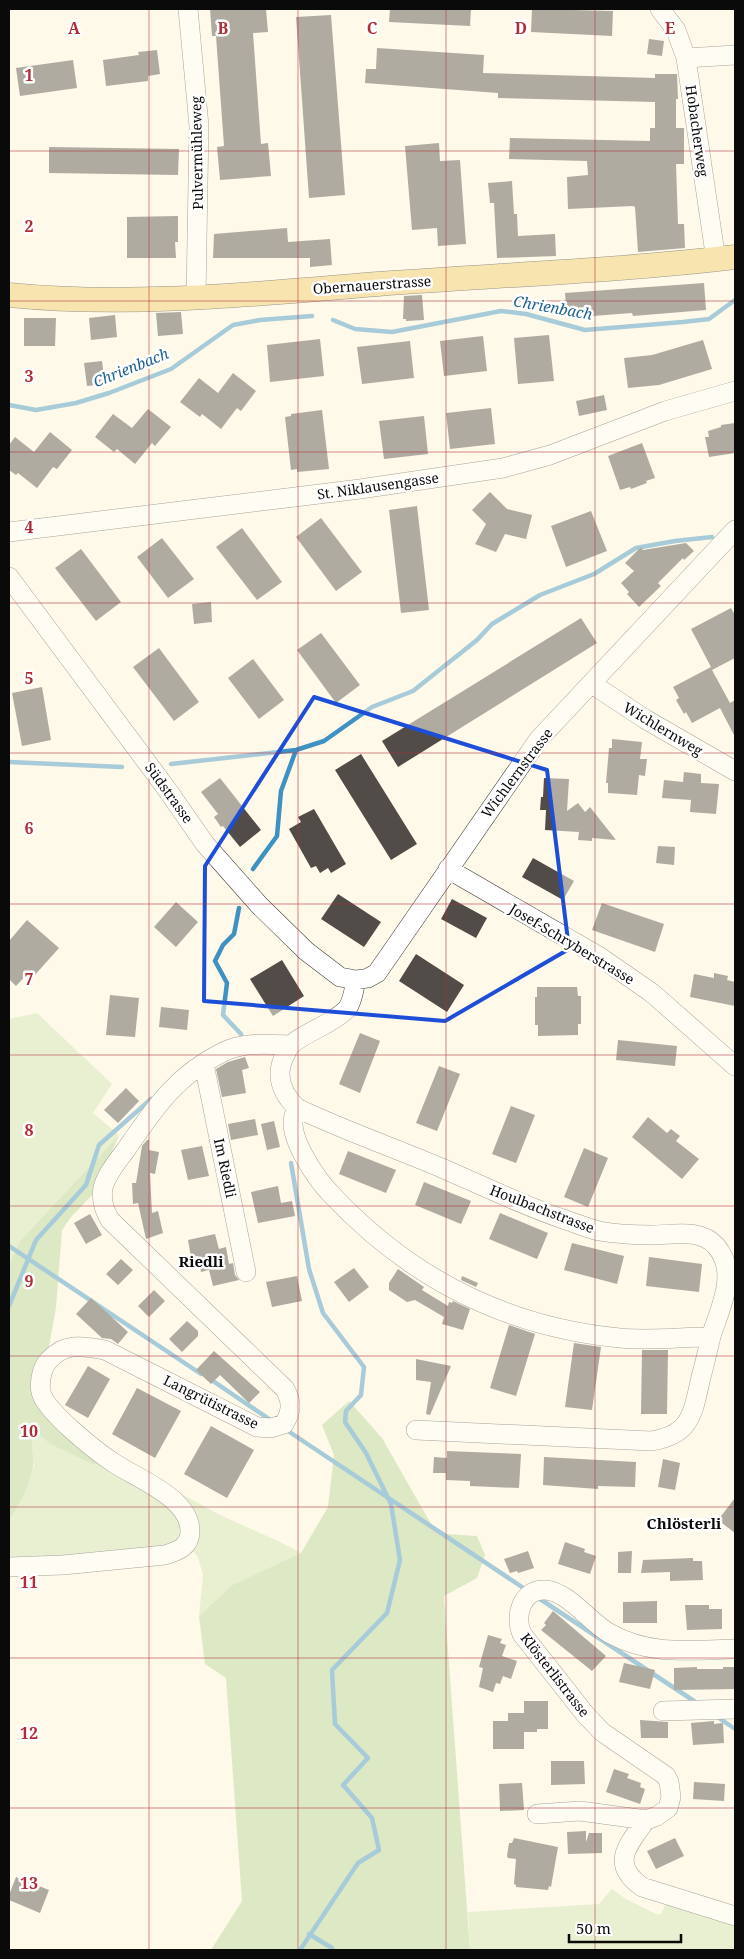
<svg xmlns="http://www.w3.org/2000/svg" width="744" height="1959" font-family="'Noto Serif',serif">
<rect width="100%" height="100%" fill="#fef9e9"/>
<!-- green -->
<path fill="#d0e5b6" d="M37,1013L112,1084L93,1113L119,1135L20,1241L9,1264V1019Z
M35,1431L50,1444L92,1464L107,1463L147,1487L186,1523L178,1546L9,1561V1521L30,1479L34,1465L31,1442Z
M169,1487L220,1515L280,1542L301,1553L232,1585L199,1616L203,1575L198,1557L189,1547Z
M612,1889L626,1899L656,1914H661L668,1899L735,1919V1950H470L468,1912L599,1904Z"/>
<!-- forest -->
<path fill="#b4d497" d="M119,1135L96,1191L71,1217L62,1230L56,1307L48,1352L34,1381L107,1463L92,1464L50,1444L35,1431C28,1448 35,1451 33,1466C31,1484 18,1506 9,1521V1264L20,1241Z
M349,1401L382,1438L431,1524L446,1534L477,1536L485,1555L477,1578L444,1596L470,1950H211L242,1901L226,1678L205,1664L199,1616L232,1585L301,1553L328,1507L334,1455L322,1425Z"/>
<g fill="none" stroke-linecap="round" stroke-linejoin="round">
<!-- stream -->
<path stroke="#3e92c3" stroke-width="4.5" d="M333,320L355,329L392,332L501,311L526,314L585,330L683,322L709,319L735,300
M9,405L36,410L76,403L109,393L171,369L233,325L260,320L312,316
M9,762L122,767
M171,764L296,750L324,741L372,707L413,691L477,640L492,624L540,595L594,574L636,548L675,541L712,537
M253,869L277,836L281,791L296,750
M239,908L234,934L223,945L215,961L227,983L223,1015L241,1034
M291,1163L309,1269L323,1313L364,1367L361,1395L346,1411L345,1422L366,1453L391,1504L400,1560L387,1613L332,1670L335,1724L368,1758L343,1785L372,1818L379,1850L358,1863L300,1950
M9,1246L201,1374
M9,1306L36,1240L86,1185L99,1145L151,1099
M210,1379L272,1421
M285,1429L528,1591
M537,1597L697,1703
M716,1716L735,1729
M309,1934L332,1948V1950"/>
</g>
<!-- building -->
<path fill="#524c48" d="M210,9H266L268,32L253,33L261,144L268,143L271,176L220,180L217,147L224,146L216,36H212Z
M390,9H471L470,26L389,22Z
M532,9L613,11L612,36L531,32Z
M331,15L345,195L309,198L296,17Z
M649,39L664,41L662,56L647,54Z
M377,48L484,55L483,73L655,78V74H677L678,99H676V128H684V164H676L678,224H684L685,248L638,252L635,207L633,206L568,209L567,177L588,175L587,161L509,159L510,138L650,141V128H655V102L498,98V93L365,83L366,69H376Z
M157,50L160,74L148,76V81L106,86L103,60L139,55L138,52Z
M73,60L77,88L20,96L16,68Z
M439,143L440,161L460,160L466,244L438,246L437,228L412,230L405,146Z
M49,147L179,149L178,175L49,173Z
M512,181L514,214H517L518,236L555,234L556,256L497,258L494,203H490L488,183Z
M178,216V242H175L176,258H127V217Z
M287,228L288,242L330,239L332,265L310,267V258H213L214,234Z
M704,283L706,310L633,316L632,313L567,318L565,293Z
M422,295L424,320L406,321V319H403L404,296Z
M181,312L183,334L158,336L156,313Z
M115,315L117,337L91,340L89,318Z
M24,318H56L55,346H24Z
M549,335L554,381L518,384L514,338Z
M483,336L487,371L444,376L440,341Z
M320,339L324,376L270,382L267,345Z
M703,340L712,369L659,385L628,388L624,358L652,355Z
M410,341L414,378L362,384L357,347Z
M102,361L105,384L87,386L84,363Z
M233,373L256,391L241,411L237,408L221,429L202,414L200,417L180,402L199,378L218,393Z
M604,395L607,410L579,416L576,401Z
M491,408L495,444L450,449L446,413Z
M148,409L171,427L155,446L152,443L135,464L117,449L114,452L95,437L113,414L132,428Z
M322,410L329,469L297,472V469L291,470L285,417L291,416V414Z
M424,416L428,454L384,459L379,421Z
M735,423V453L709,457L705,437H709L708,431L721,427V425Z
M50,432L72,450L57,469L53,467L37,488L18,473L16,475L9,470V445L15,437L34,452Z
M642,443L655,478L646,481L647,483L631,489L630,487L620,490L608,456Z
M490,492L507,509L532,515L526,539L505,534L496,552L475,544L486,524L472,510Z
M417,506L429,610L401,613L389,510Z
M591,511L607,551L566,567L551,526Z
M321,518L362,572L336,591L296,537Z
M242,528L282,582L257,600L216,547Z
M162,538L194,579L168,598L137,557Z
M686,543L694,551L684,560L683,558L658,583L661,586L639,607L627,594L629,592L621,583L634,571L625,563L641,547L643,550Z
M81,549L121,602L96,621L55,568Z
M211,602L212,622L194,624L192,604Z
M731,608L735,615V658L712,670L730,703L735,700V737L720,708L692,723L686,712L684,714L676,700L679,698L673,687L711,667L691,629Z
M581,618L597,643L398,767L382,741Z
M321,633L360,685L336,703L297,650Z
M159,648L199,702L174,721L133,667Z
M253,659L284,700L259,719L228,678Z
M42,687L51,740L22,746L12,693Z
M612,739L642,742L640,759H647L645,776L639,775L637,795L608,793V783H606L609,748H612Z
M361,754L417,844L391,860L335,770Z
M684,772L701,774V783L719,784L716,814L690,812L691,800L662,798L664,780L683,782Z
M220,778L261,830L240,847L223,826L221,827L214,817L218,814L201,792Z
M544,778L569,779L567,811L578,803L585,812L590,807L616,840L592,838V841L578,840L579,832L545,830L546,810H540L541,797H543Z
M314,809L346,864L331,873L328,868L320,873L316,866L311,868L289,829L301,822L298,817Z
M658,846L675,847L674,865L656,863Z
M533,858L574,881L563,900L522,877Z
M338,894L381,922L364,947L321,919Z
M452,899L487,918L476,938L441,919Z
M176,902L198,922L176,947L154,927Z
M602,903L664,924L655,952L592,930Z
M27,920L59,948L34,976L29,972L16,986L9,979V941Z
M416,954L464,985L447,1012L399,981Z
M282,960L304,996L273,1016L250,979Z
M714,973L728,976L727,980L735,982V1006L690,997L694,974L714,978Z
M537,987H577L578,996H581V1024H578V1035L538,1036V1025H535V997H537Z
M110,995L139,998L135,1037L106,1035Z
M161,1007L189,1010L187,1030L159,1027Z
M360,1033L380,1041L360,1093L339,1084Z
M618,1040L677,1046L675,1066L616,1060Z
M245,1057L249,1068L242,1070L246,1093L222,1097L216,1069L228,1062Z
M439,1066L460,1074L437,1131L416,1123Z
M126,1088L139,1101L118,1123L104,1110Z
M511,1106L535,1115L516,1163L492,1154Z
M648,1117L667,1133L671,1129L680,1136L676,1141L699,1159L682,1179L632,1137Z
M255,1119L258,1135L231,1140L228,1124Z
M274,1121L280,1147L267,1150L261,1124Z
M147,1140H149V1150L159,1152L155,1174L150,1173L152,1213L158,1211L163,1233L146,1239L138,1203L133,1204L132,1183H136L142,1146Z
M202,1146L209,1176L188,1180L181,1150Z
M584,1148L608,1158L588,1207L564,1197Z
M348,1151L396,1170L386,1193L339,1174Z
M424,1182L471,1201L461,1224L415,1205Z
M278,1186L281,1203L292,1201L295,1216L258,1223L251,1192Z
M500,1213L548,1233L537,1259L489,1239Z
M90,1214L102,1235L86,1244L74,1223Z
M215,1234L219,1249L226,1247L229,1264L233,1263L235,1275L239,1280L213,1286L209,1270L201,1272L198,1256L191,1257L188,1240Z
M572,1243L624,1256L617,1284L564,1270Z
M649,1257L702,1264L699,1292L646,1286Z
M121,1259L133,1270L118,1285L106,1274Z
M354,1268L369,1287L349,1302L334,1282Z
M398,1269L424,1287L422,1290L448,1306L449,1302L452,1303L453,1301L470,1309L463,1330L442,1324L444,1317L415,1300L407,1302L389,1290V1283Z
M297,1276L302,1301L272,1307L266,1282Z
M462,1276L478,1283L476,1287L461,1280Z
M154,1290L165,1301L149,1317L138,1306Z
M91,1298L128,1332L118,1344L111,1339L102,1338L76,1314Z
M187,1321L198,1331V1336L182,1352L169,1339Z
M509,1325L535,1334L516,1396L490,1388Z
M574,1343L601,1347L592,1410L565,1407Z
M642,1350H668L667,1414H641Z
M214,1351L260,1392L249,1403L220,1375L211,1384L196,1370Z
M416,1359L451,1366L430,1415L426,1414L431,1382L416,1380Z
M88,1366L110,1379L88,1418L65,1405Z
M137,1388L181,1411L155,1458L112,1434Z
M211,1426L254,1450L227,1498L184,1474Z
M447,1451L521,1454L519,1488L470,1486V1481L446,1480V1473H433L434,1457L447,1458Z
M544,1457L636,1462L635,1487L598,1486V1489L543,1485Z
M663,1459L680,1463L675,1490L658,1487Z
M735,1498V1533L718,1520Z
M565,1542L585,1549L584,1552L596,1556L590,1574L558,1564Z
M528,1551L534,1568L518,1573L517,1571L510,1573L504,1559Z
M632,1551L631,1573H618V1552Z
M693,1558V1561H702L703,1580L670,1581V1572L641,1573L643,1560Z
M657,1601V1623H623V1602Z
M685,1605H709V1609H722V1629L687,1630Z
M553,1611L606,1656L592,1671L541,1630L546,1625L544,1623Z
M488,1635L502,1639L500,1643L506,1645L502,1656L517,1661L511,1679L503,1676L500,1684L496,1683L493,1692L479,1687L483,1668L479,1667Z
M624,1663L655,1670L650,1689L619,1682Z
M697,1667V1669H723V1667H735V1689L674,1690V1668Z
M524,1701H548V1729H537V1732H524V1749H493V1721H508V1713H524Z
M640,1720L668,1722V1738H641Z
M714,1721V1724L723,1723L724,1743L693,1745L691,1723Z
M551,1761H584L585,1784L551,1785Z
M614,1769L629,1774L627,1778L641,1783L640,1787L645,1789L640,1804L606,1792Z
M694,1782L725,1784L724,1801L693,1799Z
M522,1783L524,1810L500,1811L499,1784Z
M586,1831V1842L589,1833H602V1853L568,1854L567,1832Z
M514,1838L558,1847L551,1887L549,1886L548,1890L516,1887V1885L514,1884L516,1859L508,1858L507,1856L509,1843H512Z
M675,1838L684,1856L656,1869L647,1851Z
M16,1877L49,1890L40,1913L9,1900V1895Z"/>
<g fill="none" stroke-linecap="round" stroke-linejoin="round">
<defs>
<path id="minor" d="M188,9L199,126L196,297
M660,9L676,30L686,58L716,260
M686,58L735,55
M9,532L360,489L503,468L550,455L665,411L735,391
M9,577L166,788L205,844L259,905L306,951L340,977L356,980L368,978L377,973L539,739L735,530
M592,684L645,719L735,771
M448,869L600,957L652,993L735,1066
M356,980C354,989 353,1001 347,1009C331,1025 309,1030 292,1044C289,1046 287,1050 286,1053C274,1074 281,1093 297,1108C345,1131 395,1148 444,1169C483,1186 522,1205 563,1219C575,1223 587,1228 599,1231C616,1234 634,1235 652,1235C673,1235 700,1228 716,1246C739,1272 720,1309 711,1336C708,1349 705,1363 701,1377C693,1412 692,1435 651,1441L416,1430
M204,1064L246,1272
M297,1108C295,1112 293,1118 293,1123C293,1144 317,1180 332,1195C410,1278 506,1327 620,1338C650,1341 681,1337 711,1337
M9,1567L63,1565L165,1555C178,1551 190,1547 190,1531C190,1498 138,1479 114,1463C97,1452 45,1411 41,1392C39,1382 42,1367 49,1360C65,1342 83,1346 105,1350L257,1427L271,1428L284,1424C292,1411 292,1402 285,1389L110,1220C104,1210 101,1199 103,1188C106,1175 117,1162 125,1151C154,1109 175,1076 223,1052C244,1042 267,1044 290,1045
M663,1711L735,1709
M537,1814L580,1811L646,1820L657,1816L668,1808L671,1797L669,1782L666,1776L602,1732L585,1714L522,1634C514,1616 522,1588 546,1590C568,1592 590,1622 609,1633C650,1656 690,1650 735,1649
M646,1820C627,1846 610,1864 642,1887L735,1916"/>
<path id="major" d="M9,295C132,307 255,294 378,284C497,275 617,271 735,257"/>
</defs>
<!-- minor casing -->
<use href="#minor" stroke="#3d3d3d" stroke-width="20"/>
<!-- major casing -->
<use href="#major" stroke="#1b1b1b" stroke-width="25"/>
<!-- minor -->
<use href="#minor" stroke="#fff" stroke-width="19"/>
<!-- major -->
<use href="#major" stroke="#efcb68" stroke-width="24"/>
</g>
<!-- marked area -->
<path d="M0 0H744V1959H0ZM314,697L547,770L569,949L445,1021L204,1001L205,866Z" fill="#fef9e9" fill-opacity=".55" fill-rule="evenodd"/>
<path fill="none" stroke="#1d4ed8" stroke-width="4" stroke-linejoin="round" d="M314,697L547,770L569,949L445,1021L204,1001L205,866Z"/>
<!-- grid -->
<path fill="none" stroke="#b02d37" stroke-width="1" stroke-opacity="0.55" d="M149,9V1950M298,9V1950M446,9V1950M595,9V1950M9,151H735M9,301H735M9,452H735M9,603H735M9,753H735M9,904H735M9,1055H735M9,1206H735M9,1356H735M9,1507H735M9,1658H735M9,1808H735"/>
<g text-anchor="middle" stroke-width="5" stroke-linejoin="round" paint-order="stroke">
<!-- street labels -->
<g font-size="14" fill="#0a0a0a" stroke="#fff">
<text transform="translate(697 131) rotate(82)" y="5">Hobacherweg</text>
<text transform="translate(197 153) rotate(-91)" y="5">Pulvermühleweg</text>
<text transform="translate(372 285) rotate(-4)" y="5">Obernauerstrasse</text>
<text transform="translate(378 486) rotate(-8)" y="5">St. Niklausengasse</text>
<text transform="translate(663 729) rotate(31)" y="5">Wichlernweg</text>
<text transform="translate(517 773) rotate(-53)" y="5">Wichlernstrasse</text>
<text transform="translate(169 793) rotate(54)" y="5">Südstrasse</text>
<text transform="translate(572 944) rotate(31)" y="5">Josef-Schryberstrasse</text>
<text transform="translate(225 1168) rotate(78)" y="5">Im Riedli</text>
<text transform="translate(542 1209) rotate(21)" y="5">Houlbachstrasse</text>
<text transform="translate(211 1402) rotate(26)" y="5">Langrütistrasse</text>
<text transform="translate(555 1675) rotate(52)" y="5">Klösterlistrasse</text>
</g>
<!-- water labels -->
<g font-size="15" font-style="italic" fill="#1e6392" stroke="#fff">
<text transform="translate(553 308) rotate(10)" y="5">Chrienbach</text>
<text transform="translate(131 368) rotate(-22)" y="5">Chrienbach</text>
</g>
<!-- neighbourhood labels -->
<g font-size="15" font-weight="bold" fill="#0a0a0a" stroke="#fff">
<text x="201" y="1267">Riedli</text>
<text x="684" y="1529">Chlösterli</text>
</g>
</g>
<g font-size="16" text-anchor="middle" font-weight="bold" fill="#b02d37" stroke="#fff" stroke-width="5" stroke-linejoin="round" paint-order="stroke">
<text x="74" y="34">A</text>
<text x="223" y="34">B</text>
<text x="372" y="34">C</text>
<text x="521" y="34">D</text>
<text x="670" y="34">E</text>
<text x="29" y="81">1</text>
<text x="29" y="232">2</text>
<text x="29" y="382">3</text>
<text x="29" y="533">4</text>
<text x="29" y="684">5</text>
<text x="29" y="834">6</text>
<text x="29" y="985">7</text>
<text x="29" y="1136">8</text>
<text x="29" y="1287">9</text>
<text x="29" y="1437">10</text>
<text x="29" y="1588">11</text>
<text x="29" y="1739">12</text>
<text x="29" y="1889">13</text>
</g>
<!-- border -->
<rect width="744" height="1959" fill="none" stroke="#0a0a0a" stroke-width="20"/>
<!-- scale -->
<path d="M569 1934v8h112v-8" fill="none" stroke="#0a0a0a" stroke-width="2.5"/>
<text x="576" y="1934" font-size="15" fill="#0a0a0a" stroke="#ffffff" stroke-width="4" paint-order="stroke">50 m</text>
</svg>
